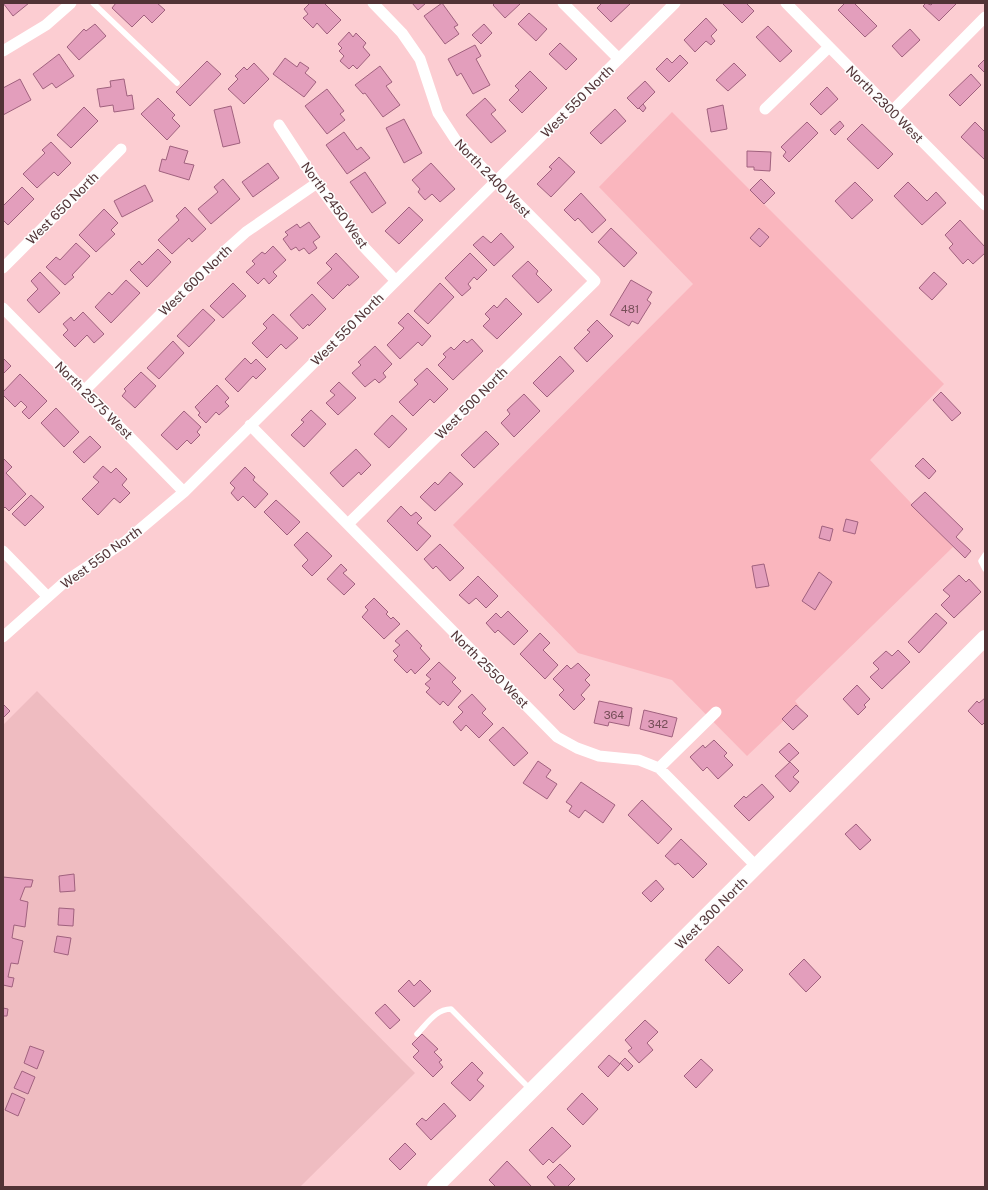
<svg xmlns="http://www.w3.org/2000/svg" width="988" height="1190" font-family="'Public Sans',sans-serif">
<rect width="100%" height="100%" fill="#fccdd2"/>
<!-- built -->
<path fill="#efbcc1" d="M37,691L415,1073L300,1187H3V725Z"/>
<!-- green -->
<path fill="#fab6be" d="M672,112L944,384L870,460L953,547L795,701L799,706L747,756L672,680L578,653L453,525L693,284L599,187Z"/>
<!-- building -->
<path fill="#e39ebc" stroke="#a0617e" d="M3,3H29L13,16Z
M116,3H157L165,10L152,23L144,15L132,27L112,8Z
M310,3H324L341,20L327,34L317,23L313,28L303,18L308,14L304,9Z
M412,3H426L418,10Z
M442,3L458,25L454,27L459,34L445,44L424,16Z
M495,3H519L520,4L505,18L493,5Z
M602,3H631L611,22L597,8Z
M722,3H746L754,11L742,23Z
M845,3H854L877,26L865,37L838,10Z
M926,3L931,5L933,3H957L939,21L923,6Z
M529,13L547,29L536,41L518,24Z
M706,18L717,30L711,36L715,41L711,45L706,41L695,52L684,40Z
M95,24L106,36L79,60L67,47L84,29L86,31Z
M484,24L492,33L481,44L472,35Z
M768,26L792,51L780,62L756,37Z
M910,29L920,40L902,57L892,46Z
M349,32L353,37L356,33L366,43L363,47L370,55L357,69L353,65L349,69L340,61L344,56L339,51L342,48L338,44Z
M560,43L577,59L566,70L549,54Z
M475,45L481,56L476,59L490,85L473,94L461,73L457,76L448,59Z
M59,54L74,76L56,88L52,83L43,89L33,74Z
M680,55L688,63L669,82L656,69L667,58L672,63Z
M285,58L297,67L300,62L309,68L305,73L316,82L304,97L273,74Z
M985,59V73L978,66Z
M207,61L221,74L190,106L176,92Z
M254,63L269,79L244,104L228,89L238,79L235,76L244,67L247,70Z
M734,63L746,75L728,91L716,80Z
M380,66L392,82L386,86L400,105L383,117L365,93L363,94L355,85Z
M530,71L547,88L522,113L509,100L519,90L515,86Z
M971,74L981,85L960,106L949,95Z
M20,79L31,100L3,115V88Z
M124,79L127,96L132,95L134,109L114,112L113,105L100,107L97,89L111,87L110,81Z
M645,81L655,92L638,109L627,98Z
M827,87L838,99L821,115L810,104Z
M327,89L344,111L340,114L345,120L327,134L305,106Z
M158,98L175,115L172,118L180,126L167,140L141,114Z
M485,98L496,110L491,114L506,131L491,143L466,115Z
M643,104L646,108L643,112L639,108Z
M723,105L727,129L711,132L707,109Z
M231,106L240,143L223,147L214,110Z
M84,107L98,121L71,148L57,135Z
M615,109L626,121L601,144L590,133Z
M404,119L422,153L404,163L386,128Z
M840,121L844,126L835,135L830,130Z
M807,122L818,133L789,162L783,156L786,152L781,147Z
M975,122L985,132V160L961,137Z
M862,124L893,154L878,169L847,139Z
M344,132L357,150L361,147L370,158L347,174L326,145Z
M51,142L71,163L58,176L54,172L37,188L23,174L45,153L42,150Z
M170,146L188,151L184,163L194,165L189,180L159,171L162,159L166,160Z
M747,151L771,152L770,171L754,170V167H747Z
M559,157L575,172L551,197L537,184L552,169L549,167Z
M268,163L279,178L253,197L242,182Z
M431,163L455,189L440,202L432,194L425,200L418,192L420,189L412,180Z
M365,172L386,203L372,213L350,182Z
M223,179L240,199L211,224L198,209L218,192L214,187Z
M761,179L775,193L764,204L750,190Z
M855,182L873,200L852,219L835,201Z
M908,182L927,201L936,192L946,203L922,225L894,196Z
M145,185L153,201L122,217L114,201Z
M22,187L34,199L8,225L3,220V206Z
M581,193L606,220L592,233L578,218L575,221L564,210Z
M185,207L206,229L192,242L189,238L172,254L158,240L179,220L176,216Z
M409,207L423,220L399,244L385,231Z
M104,209L118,223L111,230L115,234L96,252L79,235Z
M960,220L985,247V253L973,264L968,259L963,264L949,248L953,244L945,235Z
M309,222L320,237L313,242L317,248L309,254L304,248L299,251L296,247L291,250L283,239L288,235L285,232L297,224L300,228Z
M611,228L637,253L624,267L598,242Z
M759,228L769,237L760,247L750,238Z
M501,233L514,247L494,266L473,245L483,236L491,243Z
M76,243L90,256L72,275L74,277L65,285L46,267L56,257L60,260Z
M273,246L286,260L273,272L277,276L269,284L264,278L258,284L246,272L255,264L252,261L262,252L265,254Z
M158,249L171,262L147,287L130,270L139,261L142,265Z
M336,253L359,277L349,286L348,284L333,299L317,283L332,269L326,263Z
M470,253L487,270L477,280L474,277L468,284L471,288L462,296L445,278Z
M528,261L538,271L536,274L552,290L538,303L512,276Z
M40,272L60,293L39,313L27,300L38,289L31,281Z
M934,272L947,284L932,300L919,288Z
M126,280L140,293L111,323L95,307L109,292L112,295Z
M631,280L652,292L647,300L651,303L638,324L632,321L629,326L610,315Z
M233,283L246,296L223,318L210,306Z
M440,283L454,297L428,324L414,311Z
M312,294L326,309L309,326L308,324L303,329L290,315Z
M506,298L522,314L497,339L483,326L490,319L485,314L494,305L497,308Z
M203,309L215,320L189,347L177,336Z
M83,312L104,334L94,343L87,335L75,347L63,335L68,330L63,324L71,317L74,321Z
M408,313L431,336L422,346L418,342L400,359L387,345L404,328L398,323Z
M273,314L298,338L286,349L281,344L267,358L252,343L267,328L263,324Z
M597,320L613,336L587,362L574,348L590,332L587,330Z
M472,339L483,351L453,380L438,365L446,357L443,354L451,347L454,350L464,340L467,343Z
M173,341L184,353L159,379L147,368Z
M375,346L392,364L383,373L386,377L379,383L375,379L365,387L352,373L361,365L358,362Z
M560,356L574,371L547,397L533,383Z
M3,358L11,366L3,374Z
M245,358L251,364L256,359L266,369L256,379L253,376L238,392L225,379Z
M427,368L448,389L434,403L430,399L413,416L399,402L418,384L414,380Z
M141,372L156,386L135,408L122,396L126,391L124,389Z
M20,374L47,401L29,419L22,412L27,407L21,401L15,407L3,395V392Z
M339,382L356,398L338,415L326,403L335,395L330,391Z
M217,385L229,398L225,402L229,406L219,415L216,412L206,423L198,415L200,413L195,407Z
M941,392L961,413L952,421L933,400Z
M524,394L540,411L514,437L501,423L510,414L507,410Z
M56,408L79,432L64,447L41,423Z
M311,410L326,424L304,447L291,435L304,422L301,420Z
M184,411L201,427L197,432L200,435L191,444L187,440L177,450L161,435Z
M392,415L407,429L389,448L374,434Z
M486,431L499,444L474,468L461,455Z
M90,436L101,447L84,463L73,452Z
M356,449L371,465L361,475L359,472L343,487L330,473Z
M3,458L12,467L6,473L26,494L9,511L5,507L3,509Z
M923,458L936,471L929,479L915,466Z
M103,466L111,473L116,468L127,479L122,485L130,493L120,503L114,498L98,515L82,499L99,482L93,477Z
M245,467L255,477L253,480L268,494L255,508L243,496L238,501L231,493L235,488L230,483Z
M450,472L463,484L435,511L420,497L435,482L438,485Z
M925,492L963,529L956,537L971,551L965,558L911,505Z
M31,495L44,507L25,526L12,514Z
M276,500L300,522L287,535L264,512Z
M401,506L411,516L416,512L422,518L417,523L431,536L417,551L387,521Z
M846,519L858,522L855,534L843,531Z
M822,526L833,529L830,541L819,538Z
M307,532L332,556L312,576L302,566L308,560L294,545Z
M440,544L464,568L450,581L436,566L433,569L424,559Z
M341,564L347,570L343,573L355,584L344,595L327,579Z
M764,564L769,586L756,588L752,566Z
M819,572L832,582L815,610L802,601Z
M959,575L966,582L969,579L981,592L954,618L941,605L950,596L943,590Z
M478,576L498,596L486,608L476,598L469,604L459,595Z
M374,598L388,612L386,614L391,619L393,617L400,624L384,639L362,617L368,610L365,607Z
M508,611L528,631L514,645L498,630L495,633L486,623L496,613L501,618Z
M936,613L947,623L919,653L908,642Z
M407,630L422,646L420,648L430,659L415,674L411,669L407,673L394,660L398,656L393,651L400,645L395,641Z
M540,633L550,643L543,650L558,665L545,679L520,654Z
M898,650L910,662L882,689L870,677L879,669L873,663L886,651L892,656Z
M439,662L456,678L452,682L461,691L448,706L443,701L440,705L426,692L430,688L425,684L431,679L426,675Z
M578,663L590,675L585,680L590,685L581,695L585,699L574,710L559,695L564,690L553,679L567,665L571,669Z
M857,685L870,699L864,705L866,707L858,715L843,699Z
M472,694L486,709L482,713L493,724L479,738L466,725L461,731L453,722L463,712L458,707Z
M985,698V722L982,725L968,711L977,701L979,703Z
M599,701L632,708L629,726L609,722L608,726L594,723Z
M3,704L10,711L3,718Z
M796,705L808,716L793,730L782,719Z
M644,710L677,718L672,737L640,729Z
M503,727L528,753L514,766L489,740Z
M714,740L727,753L724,756L733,765L718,779L707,767L703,771L690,757L703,745L705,748Z
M789,743L799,753L789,762L779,752Z
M538,761L551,770L546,777L557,784L547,799L523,783Z
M790,762L799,771L793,777L799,782L790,792L775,776Z
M581,782L615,805L603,823L585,810L579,818L569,811L572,806L566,802Z
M762,784L774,797L749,821L734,806L744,796L746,798Z
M642,800L672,829L658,844L628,815Z
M856,824L871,840L860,850L845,834Z
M681,839L707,864L693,878L678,863L675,865L665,856Z
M74,874L75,891L60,892L59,876Z
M3,877L33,880L31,887H25L20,900L28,902L25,927L14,925L12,938L23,941L18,964L11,963L8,977L14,978L12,987L3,985Z
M656,880L664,889L651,902L642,893Z
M59,908L74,909L73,926L58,925Z
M57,936L71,938L68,955L54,952Z
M718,946L743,970L729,984L705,960Z
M804,959L821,977L806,992L789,974Z
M409,980L414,986L420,980L431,991L414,1007L398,991Z
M385,1004L400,1020L390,1029L375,1013Z
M3,1008L8,1009L7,1016H3Z
M645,1020L658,1032L647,1043L653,1050L639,1063L628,1051L632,1048L625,1040Z
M422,1034L438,1049L434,1052L442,1060L439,1062L443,1067L433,1077L413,1057L419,1051L412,1044Z
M30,1046L44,1051L37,1069L24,1063Z
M609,1055L620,1064L608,1077L598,1067Z
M625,1058L633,1066L628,1071L620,1063Z
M701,1059L713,1070L696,1088L684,1076Z
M472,1062L483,1073L477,1080L484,1086L470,1101L451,1083Z
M22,1071L35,1077L28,1094L14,1088Z
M12,1093L25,1099L18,1116L5,1110Z
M582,1093L598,1109L583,1125L567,1109Z
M444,1103L456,1116L431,1140L416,1124L422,1118L426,1121Z
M552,1127L571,1146L553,1163L549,1159L543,1165L529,1150Z
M405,1143L416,1154L400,1170L389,1159Z
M507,1161L532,1187H496L489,1180Z
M560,1164L575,1179L567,1187H556L547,1177Z"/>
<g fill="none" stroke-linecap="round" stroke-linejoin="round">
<!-- service -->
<path stroke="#fff" stroke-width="5.5" d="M93,3L177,83
M985,555L981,561L985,569
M417,1034C427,1024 436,1009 451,1009L531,1090"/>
<!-- minor -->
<path stroke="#fff" stroke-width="11" d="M563,3L619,59
M786,3L985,205
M3,51L46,25L71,3
M765,109L829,47
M892,111L985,17
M279,125L317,183L363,246L396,281
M3,268L121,149
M3,308L184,492
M85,390L217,258L246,232L317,183
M250,425L557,737L577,748L599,756L639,760L659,768L757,867
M348,524L595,281L457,142L438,113L420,59L402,33L373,3
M3,551L47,596
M3,637L67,580L126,541L184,492L675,3
M659,768L716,712"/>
<!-- secondary -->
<path stroke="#fff" stroke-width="16" d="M435,1187L985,638"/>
</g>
<g text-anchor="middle" stroke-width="3" stroke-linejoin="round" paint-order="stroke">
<!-- number labels -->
<g font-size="11" fill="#764e58">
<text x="630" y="313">481</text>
<text x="614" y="719">364</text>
<text x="658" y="728">342</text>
</g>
<!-- street labels -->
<g font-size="13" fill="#513336" stroke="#fcfcfc">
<text transform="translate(577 101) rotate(-45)" y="5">West 550 North</text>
<text transform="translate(885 104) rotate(45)" y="5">North 2300 West</text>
<text transform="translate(493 178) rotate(46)" y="5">North 2400 West</text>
<text transform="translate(335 205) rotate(54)" y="5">North 2450 West</text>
<text transform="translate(62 208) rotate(-45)" y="5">West 650 North</text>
<text transform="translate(195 280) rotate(-44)" y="5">West 600 North</text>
<text transform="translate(347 329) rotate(-45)" y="5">West 550 North</text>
<text transform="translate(94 400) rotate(45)" y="5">North 2575 West</text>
<text transform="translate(471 403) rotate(-45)" y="5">West 500 North</text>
<text transform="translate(101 557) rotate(-36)" y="5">West 550 North</text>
<text transform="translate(490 669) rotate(45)" y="5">North 2550 West</text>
<text transform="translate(711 913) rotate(-45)" y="5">West 300 North</text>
</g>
</g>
<!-- border -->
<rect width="988" height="1190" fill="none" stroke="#513336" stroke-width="8"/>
</svg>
